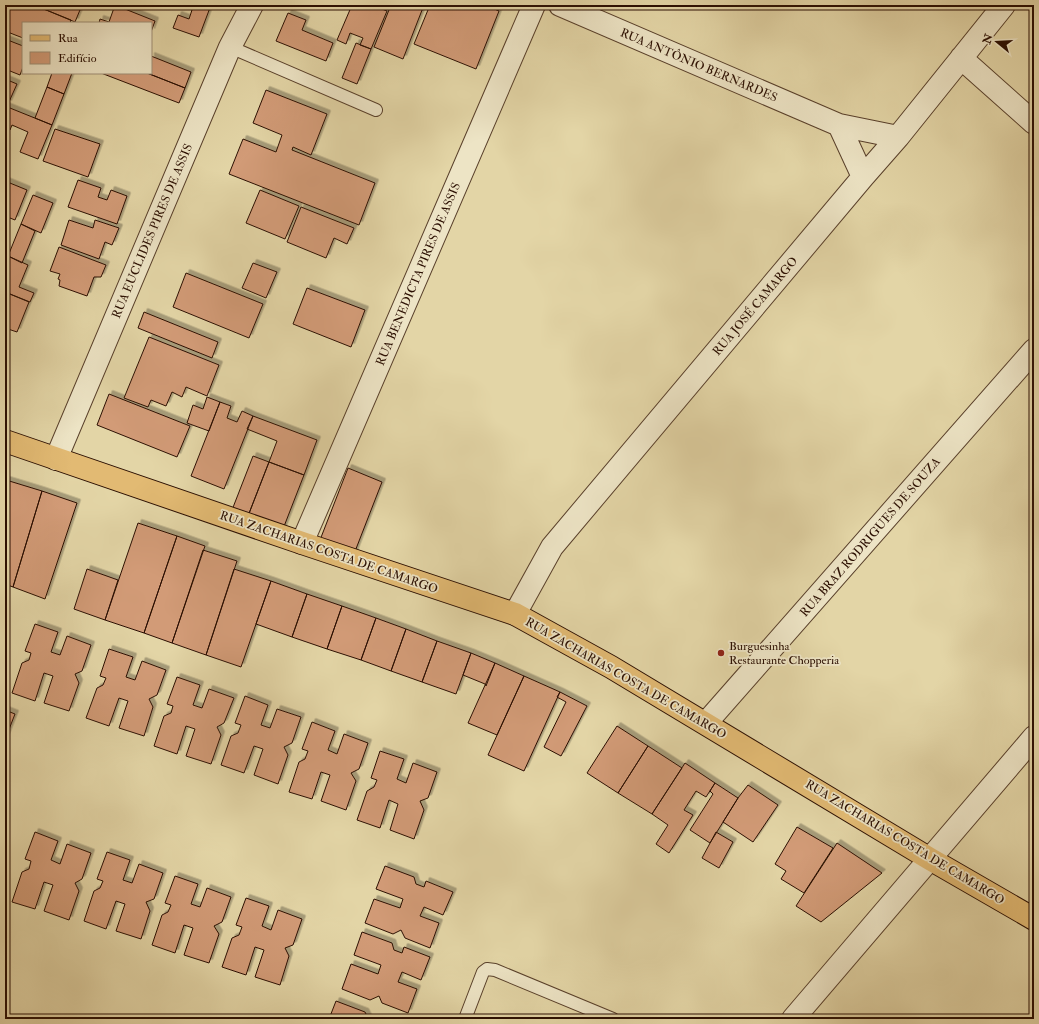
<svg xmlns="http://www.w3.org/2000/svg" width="1039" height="1024" font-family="'IM FELL Double Pica',serif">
<defs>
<filter id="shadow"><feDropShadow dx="3.5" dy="-3.5" stdDeviation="0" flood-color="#0004"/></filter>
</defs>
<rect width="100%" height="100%" fill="#e3d5a6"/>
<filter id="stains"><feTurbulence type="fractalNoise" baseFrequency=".005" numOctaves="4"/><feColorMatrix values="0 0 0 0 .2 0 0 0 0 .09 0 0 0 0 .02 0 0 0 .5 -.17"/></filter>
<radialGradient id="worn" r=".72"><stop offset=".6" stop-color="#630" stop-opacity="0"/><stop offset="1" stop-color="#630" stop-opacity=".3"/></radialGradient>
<!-- building -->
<path fill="#d29b77" stroke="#2b0f02" filter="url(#shadow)" d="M9,5H34L71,20L70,23H23V38L5,31V15Z
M34,5H82L75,22Z
M115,5L155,21L151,32V23H99L100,19L109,22Z
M183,5H218L217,7L211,5L199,37L173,28L178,15L189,19L192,10L182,7Z
M352,5H384L382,9L387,11L371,49L360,45L363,38L350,33L346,44L337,40Z
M391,5H424L403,59L374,47Z
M430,5H485L499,11L476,69L414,44Z
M288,13L306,20L302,30L333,43L326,61L276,41Z
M5,39L23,46V67L20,75L5,69Z
M356,43L371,49L357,84L342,78Z
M151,56L191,72L185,88L147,73H151Z
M52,73H72L64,94L47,87Z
M101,73H147L185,88L179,103Z
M5,79L17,84L8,104L5,103Z
M47,87L64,94L52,125L35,118Z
M266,90L327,114L311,155L293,147L292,150L375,183L359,225L229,174L243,139L276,152L282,135L253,123Z
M5,106L52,125L38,159L20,152L28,132L12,125L10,130L5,126Z
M55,129L100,144L88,177L43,161Z
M78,180L101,188L98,197L107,200L111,190L127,196L117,224L68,207Z
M5,181L27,190L15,220L5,216Z
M260,190L299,206L285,239L246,223Z
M33,195L53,203L41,233L21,224Z
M301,207L354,228L347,244L334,238L326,258L287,242Z
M69,220L93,228L95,220L119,228L112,245L105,242L99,259L61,245Z
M21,224L35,231L22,263L8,256Z
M59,247L106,265L101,277H94L87,296L59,286L60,280L58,279L60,274L50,271Z
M8,256L28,265L19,287L34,293L30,302L5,292V263Z
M253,263L277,272L266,298L242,288Z
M186,273L263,304L249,338L173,307Z
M307,288L365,310L351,347L293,324Z
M5,292L29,302L17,332L5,328Z
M144,312L218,342L212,358L138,328Z
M149,337L219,365L207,396L186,387L182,397L172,392L166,406L151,400L148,407L124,398Z
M109,394L190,426L177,457L97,425Z
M207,397L220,402L209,431L187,423L193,405L203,409Z
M220,402L231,406L227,418L237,422L242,411L253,416L224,489L191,476Z
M253,416L317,440L304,475L269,462L277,441L247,429Z
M253,456L269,462L248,516L232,510Z
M269,462L304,475L283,529L248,516Z
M348,468L382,482L354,554L320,540Z
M6,480L42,491L13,587L5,584Z
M42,491L77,503L45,599L13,587Z
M138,523L177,536L144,633L105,620Z
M177,536L205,546L172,643L144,633Z
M203,550L237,561L206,655L172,643Z
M87,569L118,580L105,620L74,609Z
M234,569L271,581L241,667L206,655Z
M271,581L307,594L292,637L256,624Z
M307,594L342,606L327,649L292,637Z
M342,606L376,618L361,660L327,649Z
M376,618L406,629L391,671L361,660Z
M35,624L58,632L51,652L60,655L67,636L91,645L82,671L75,674L79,683L69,711L44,703L53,676L44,673L35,701L12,693L22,663L29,660L31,653L25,651Z
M406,629L437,641L422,682L391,671Z
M437,641L471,653L456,694L422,682Z
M109,649L133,657L126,677L135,680L142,661L166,670L157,695L149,699L153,707L144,736L119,728L128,701L119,698L109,726L86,718L97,688L103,685L106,678L100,676Z
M471,653L495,663L486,686L485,684L463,675Z
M495,663L524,676L497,735L468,723Z
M524,676L560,692L524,771L488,755Z
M177,677L200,685L193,705L202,708L209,689L234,698L224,723L217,727L221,735L211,764L186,756L195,729L186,726L177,754L154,746L164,716L171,713L173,706L167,704Z
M560,692L587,706L561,756L544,747L566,702L557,697Z
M245,696L268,705L261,725L270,728L277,709L301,717L292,743L284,747L288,755L278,784L254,775L263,749L254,746L244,773L221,765L231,736L238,733L241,725L235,723Z
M5,710L15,714L6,737L5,736Z
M312,722L335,731L328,750L337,754L344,734L368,743L359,769L351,773L356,781L346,810L321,801L330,775L321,772L312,799L289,792L299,762L305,759L308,751L302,749Z
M617,726L648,746L618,793L587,773Z
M648,746L682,768L652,814L618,793Z
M380,751L404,759L397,779L406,783L413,763L437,772L428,798L420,801L424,810L414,839L390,830L398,804L389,800L380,828L357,820L367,791L374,787L377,780L371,778Z
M685,763L715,783L706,797L696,791L684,810L693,815L669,853L656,844L668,825L652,814Z
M715,783L738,798L710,843L690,830L713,794L710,791Z
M748,785L778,805L753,842L723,822L738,798Z
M797,827L833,848L804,893L781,879L786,871L775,864Z
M35,832L58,841L51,860L60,864L67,844L91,853L82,879L75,883L79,891L69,920L44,911L53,885L44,882L35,909L12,902L22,872L29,869L31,861L25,859Z
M716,832L733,842L719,868L702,858Z
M837,843L882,873L821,922L796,906Z
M107,852L130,860L123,880L132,883L139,864L163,873L154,899L146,902L150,911L141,939L116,931L125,904L116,901L106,929L84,921L94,891L100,888L103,881L97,879Z
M385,866L414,877L416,884L424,887L426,881L453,892L443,915L424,907L420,916L439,923L430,948L405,938L401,930L393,934L365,923L374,899L400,908L403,899L376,889Z
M175,876L198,884L191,904L200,907L207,888L231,897L222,922L214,926L219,934L209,963L184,955L193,928L184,925L175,953L152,945L162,915L168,912L171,905L165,903Z
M246,898L269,906L262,926L271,930L278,910L302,919L293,945L285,948L289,956L280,985L255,977L264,950L255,947L246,975L222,967L232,938L239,935L242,927L236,925Z
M362,932L392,943L394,950L402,953L404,947L430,957L421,980L402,972L398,982L417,989L408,1013L382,1003L379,996L370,1000L342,989L351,964L378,974L381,965L354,955Z
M336,1001L365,1012L368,1018L369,1019H329Z"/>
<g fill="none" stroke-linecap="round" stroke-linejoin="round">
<defs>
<path id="lane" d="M230,47L376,110
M465,1019L483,972L487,969L495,970L613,1019"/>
<path id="street" d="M560,5L839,125L898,137
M961,58L1034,123
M839,125L863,177
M56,459L230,47L252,5
M302,543L534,5
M515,614L552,547L863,177L898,137L1004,5
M706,723L1034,350
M793,1019L1034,737"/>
<path id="primary" d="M5,441L302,543L515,614L611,667L930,859L1034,919"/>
</defs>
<!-- lane casing -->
<use href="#lane" stroke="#59402b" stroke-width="14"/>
<!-- street casing -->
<use href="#street" stroke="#59402b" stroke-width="24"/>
<!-- primary casing -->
<use href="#primary" stroke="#2b0f02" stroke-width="24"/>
<!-- lane -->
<use href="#lane" stroke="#ede4c5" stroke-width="12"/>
<!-- street -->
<use href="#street" stroke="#ede4c5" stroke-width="22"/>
<!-- primary -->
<use href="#primary" stroke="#e2ba73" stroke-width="22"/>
</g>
<!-- markers -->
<circle fill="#8f2418" stroke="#ede4c5" stroke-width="1.5" cx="721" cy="653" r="4"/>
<g text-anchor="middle" stroke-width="3.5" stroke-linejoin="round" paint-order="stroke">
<!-- street labels -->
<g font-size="12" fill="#2b0f02" stroke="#ede4c5">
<text transform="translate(699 65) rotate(23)" y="4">RUA ANTÔNIO BERNARDES</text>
<text transform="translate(152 231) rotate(-67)" y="4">RUA EUCLIDES PIRES DE ASSIS</text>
<text transform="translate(418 274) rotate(-67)" y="4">RUA BENEDICTA PIRES DE ASSIS</text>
<text transform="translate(755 306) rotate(-50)" y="4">RUA JOSÉ CAMARGO</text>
<text transform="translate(870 537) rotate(-49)" y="4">RUA BRAZ RODRIGUES DE SOUZA</text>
<text transform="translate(329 552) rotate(19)" y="4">RUA ZACHARIAS COSTA DE CAMARGO</text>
<text transform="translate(626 678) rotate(30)" y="4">RUA ZACHARIAS COSTA DE CAMARGO</text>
<text transform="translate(905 842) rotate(31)" y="4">RUA ZACHARIAS COSTA DE CAMARGO</text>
</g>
<!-- poi labels -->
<g font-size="12" fill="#2b0f02" stroke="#ede4c5" text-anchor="start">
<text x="729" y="650">Burguesinha<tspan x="729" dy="14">Restaurante Chopperia</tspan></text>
</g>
</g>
<!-- margin -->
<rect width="1039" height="1024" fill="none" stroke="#e3d5a6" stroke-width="20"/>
<rect x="6" y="6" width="1027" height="1012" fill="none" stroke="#2b0f02" stroke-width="2"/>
<rect x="10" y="10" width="1019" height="1004" fill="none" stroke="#2b0f02"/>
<!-- legend -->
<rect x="22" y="22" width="130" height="52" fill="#ede4c5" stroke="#9f8f77"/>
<rect x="30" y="35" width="20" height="6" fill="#e2ba73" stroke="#9f8f77"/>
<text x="58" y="42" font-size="12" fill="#2b0f02">Rua</text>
<rect x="30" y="52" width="20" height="12" fill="#d29b77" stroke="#9f8f77"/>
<text x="58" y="62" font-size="12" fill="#2b0f02">Edifício</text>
<!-- north arrow -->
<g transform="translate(997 42) rotate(288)" stroke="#ede4c5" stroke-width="3" paint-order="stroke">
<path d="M0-3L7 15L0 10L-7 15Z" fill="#2b0f02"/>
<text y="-6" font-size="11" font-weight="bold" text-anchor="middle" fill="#2b0f02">N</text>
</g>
<rect width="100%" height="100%" filter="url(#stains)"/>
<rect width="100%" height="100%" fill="url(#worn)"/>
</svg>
